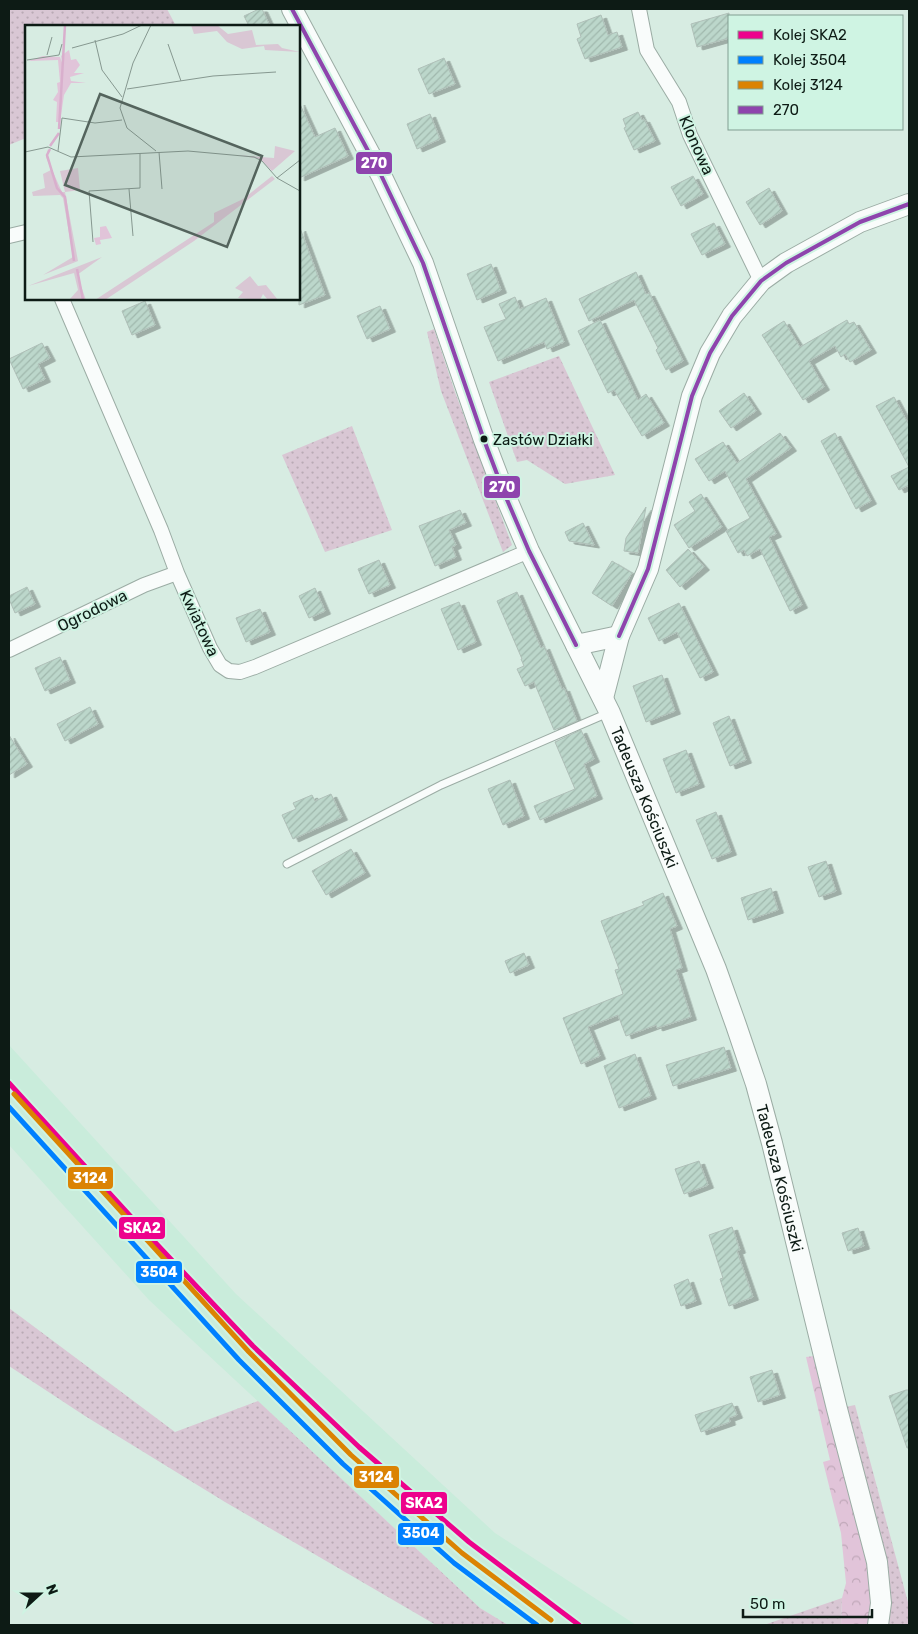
<svg xmlns="http://www.w3.org/2000/svg" width="918" height="1634" font-family="Rubik,sans-serif">
<defs>
<pattern id="grass-dots" width="8" height="8" patternUnits="userSpaceOnUse" patternTransform="scale(1.25)"><rect width="8" height="8" fill="#d9c7d4"/><path d="M2 2h.1M6 6h.1" fill="none" stroke="#b9aab5" stroke-width="1.8" stroke-linecap="round"/></pattern>
<pattern id="forest-crowns" width="20" height="18" patternUnits="userSpaceOnUse" patternTransform="scale(1.25)"><rect width="20" height="18" fill="#e1c4d9"/><path d="M2 6a3 3 0 1 1 6 0M12 15a3 3 0 1 1 6 0" fill="none" stroke="#c0a8b9"/></pattern>
<pattern id="building-hatch" width="6" height="6" patternUnits="userSpaceOnUse" patternTransform="scale(1.25)"><rect width="6" height="6" fill="#bcd7cb"/><path d="M-1 1l2-2M0 6l6-6M5 7l2-2" fill="none" stroke="#a0b8ad"/></pattern>
<filter id="shadow"><feDropShadow dx="5.5" dy="3" stdDeviation="0" flood-color="#0004"/></filter>
</defs>
<rect width="100%" height="100%" fill="#d7ece2"/>
<!-- built -->
<path fill="#c9ecdb" d="M9,1045L236,1294L495,1533L636,1625H508L480,1608L149,1300L9,1145Z"/>
<!-- grass -->
<path fill="url(#grass-dots)" d="M9,9H167L176,26H26V138L9,145Z
M434,329L455,392L512,545L503,552L441,391L427,332Z
M559,356L615,475L565,484L527,460L517,462L489,382Z
M352,426L392,530L325,552L282,455Z
M9,1308L175,1432L258,1401L480,1608L508,1625H436L225,1502L85,1416L9,1366Z
M855,1405L909,1606V1625H888L886,1587L845,1407Z
M842,1598L841,1625H764Z"/>
<!-- forest -->
<path fill="url(#forest-crowns)" d="M814,1356L868,1568L873,1613L870,1625H841L842,1598L846,1583L841,1533L823,1462L830,1460L806,1357Z"/>
<!-- building -->
<path fill="url(#building-hatch)" stroke="#afbfb8" filter="url(#shadow)" d="M259,9H262L270,26H249L244,16Z
M729,13V38L697,47L691,24Z
M601,15L608,35L617,32L622,47L585,59L577,39L581,37L577,24Z
M444,58L455,84L429,94L418,69Z
M299,102L315,137L335,128L348,156L299,178Z
M638,112L642,120L644,119L655,141L634,150L624,128L626,127L623,119Z
M430,114L440,139L417,149L407,124Z
M693,176L703,194L681,206L671,187Z
M769,188L782,211L760,225L746,202Z
M714,223L725,244L702,255L691,234Z
M300,228L325,295L299,305V229Z
M491,264L501,290L477,300L467,274Z
M636,272L646,294L649,293L683,361L666,370L656,350L658,348L634,300L589,321L579,299Z
M515,297L520,309L546,298L564,342L547,349L544,342L498,361L484,327L506,319L499,304Z
M145,301L155,325L132,335L122,311Z
M380,306L390,329L367,339L357,316Z
M600,320L638,400L646,394L664,423L642,436L614,390L608,393L578,331Z
M847,320L849,324L854,322L871,350L850,362L845,354L841,357L835,346L809,361L824,387L803,400L762,335L784,321L800,347Z
M42,343L50,358L38,364L45,379L23,389L9,359Z
M744,393L756,411L731,428L719,411Z
M894,397L909,425V485L899,490L891,476L909,467L876,406Z
M780,433L791,448L746,479L776,534L769,537L802,605L790,611L760,549L747,556L744,550L738,553L726,531L750,518L725,471L709,481L695,459L723,442L737,463Z
M835,433L871,501L856,509L821,441Z
M701,494L722,527L689,548L674,525L695,511L689,502Z
M646,507L638,553L624,551L626,538Z
M460,510L466,523L449,530L456,545L452,547L456,557L435,566L419,526Z
M583,523L594,545L569,541L565,532Z
M688,549L704,567L680,587L666,570Z
M379,560L390,585L369,594L358,569Z
M612,561L632,573L612,606L592,593Z
M27,587L35,604L15,613L9,599V596Z
M315,588L325,611L309,618L299,596Z
M517,592L541,648L544,646L562,689L564,688L577,721L554,730L534,682L525,686L517,669L524,666L521,659H522L497,601Z
M459,602L476,642L458,650L441,609Z
M679,603L713,672L700,678L677,632L659,641L648,618Z
M260,609L270,632L246,642L236,618Z
M60,657L70,680L45,691L35,668Z
M662,675L675,711L646,722L633,686Z
M90,707L98,724L65,741L57,724Z
M729,716L746,760L730,766L713,723Z
M581,730L594,759L584,764L597,796L540,820L534,806L575,789L555,742Z
M9,735L27,764L9,775Z
M686,750L699,784L676,793L663,759Z
M510,780L524,816L503,825L488,789Z
M331,794L342,817L293,839L282,815L296,809L293,803L312,795L315,801Z
M716,812L731,852L712,859L696,820Z
M351,849L365,873L326,895L312,871Z
M826,861L836,891L819,897L808,867Z
M771,888L778,910L748,920L741,898Z
M663,893L677,926L670,929L682,968L676,970L691,1017L657,1028L656,1025L626,1036L618,1015L588,1027L600,1056L581,1064L563,1018L623,994L615,970L619,969L601,921L644,905L642,902Z
M524,953L529,965L510,973L505,961Z
M724,1047L731,1068L673,1086L666,1065Z
M635,1054L651,1096L619,1108L604,1066Z
M699,1161L708,1185L684,1194L675,1169Z
M732,1227L740,1250L737,1251L753,1297L729,1306L720,1279L723,1278L709,1235Z
M858,1228L864,1246L848,1251L842,1233Z
M688,1279L696,1301L681,1306L674,1285Z
M772,1370L780,1395L758,1402L750,1377Z
M906,1390H909V1448H907L889,1396Z
M732,1403L737,1415L729,1418L730,1422L701,1432L695,1415Z"/>
<g fill="none" stroke-linecap="round" stroke-linejoin="round">
<defs>
<path id="lane" d="M287,864L441,785L608,713"/>
<path id="street" d="M639,9L647,50L679,102L690,135L761,281
M9,236L26,232
M62,299L161,530L177,573L210,648L220,665L229,671L240,672L255,667L529,551
M9,650L144,585L177,573"/>
<g id="secondary">
<path id="s1" d="M292,9L381,175L423,263L484,440L505,495L529,551L610,713L716,969L736,1025L756,1084L772,1143L837,1409L877,1562L881,1603L878,1625"/>
<path d="M576,645L619,636"/>
<path d="M603,698L619,636L648,569L692,396L710,353L732,316L761,281L786,263L860,222L909,204"/>
</g>
</defs>
<!-- lane casing -->
<use href="#lane" stroke="#9baca4" stroke-width="9"/>
<!-- street casing -->
<use href="#street" stroke="#9baca4" stroke-width="16"/>
<!-- secondary casing -->
<use href="#secondary" stroke="#9baca4" stroke-width="22"/>
<!-- lane -->
<use href="#lane" stroke="#f9fcfb" stroke-width="7"/>
<!-- street -->
<use href="#street" stroke="#f9fcfb" stroke-width="14"/>
<!-- secondary -->
<use href="#secondary" stroke="#f9fcfb" stroke-width="20"/>
<defs>
<path id="bus-1" d="M292,9L381,175L423,263L484,440L505,495L529,551L576,645
M619,636L648,569L692,396L710,353L732,316L761,281L786,263L860,222L909,204"/>
</defs>
<!-- bus-1 casing -->
<use href="#bus-1" stroke="#cff4e3" stroke-width="8"/>
<!-- bus-1 -->
<use href="#bus-1" stroke="#8e44ad" stroke-width="4"/>
<defs>
<path id="rail-1" d="M9,1083L133,1219L253,1346L359,1447L469,1542L579,1625"/>
<path id="rail-2" d="M9,1107L239,1360L343,1464L454,1563L537,1625"/>
<path id="rail-3" d="M14,1094L249,1352L351,1455L462,1553L551,1620"/>
</defs>
<!-- rail-1 casing -->
<use href="#rail-1" stroke="#cff4e3" stroke-width="9"/>
<!-- rail-2 casing -->
<use href="#rail-2" stroke="#cff4e3" stroke-width="9"/>
<!-- rail-3 casing -->
<use href="#rail-3" stroke="#cff4e3" stroke-width="9"/>
<!-- rail-1 -->
<use href="#rail-1" stroke="#ed028c" stroke-width="5"/>
<!-- rail-2 -->
<use href="#rail-2" stroke="#0080ff" stroke-width="5"/>
<!-- rail-3 -->
<use href="#rail-3" stroke="#db8303" stroke-width="5"/>
</g>
<!-- markers -->
<circle fill="#0d1b15" stroke="#cff4e3" stroke-width="2" cx="484" cy="439" r="4.5"/>
<g text-anchor="middle" stroke-width="4" stroke-linejoin="round" paint-order="stroke">
<!-- bus labels -->
<g font-size="15" fill="#0d1b15" stroke="#cff4e3" text-anchor="start">
<text x="493" y="445">Zastów Działki</text>
</g>
<!-- street labels -->
<g font-size="16" fill="#0d1b15" stroke="#cff4e3">
<text transform="translate(697 145) rotate(66)" y="6">Klonowa</text>
<text transform="translate(92 610) rotate(-26)" y="6">Ogrodowa</text>
<text transform="translate(200 623) rotate(65)" y="6">Kwiatowa</text>
<text dy="6" stroke="none"><textPath href="#s1" startOffset="865">Tadeusza Kościuszki</textPath></text>
<text dy="6" stroke="none"><textPath href="#s1" startOffset="1270">Tadeusza Kościuszki</textPath></text>
</g>
</g>
<!-- overview -->
<g transform="translate(25 25)">
<rect width="275" height="275" fill="#d7ece2"/>
<path d="M166,0H192L203,9L227,5L231,20L253,19L257,23L275,27L240,25L239,21L217,24L202,17L192,6L169,9ZM250,121L270,126L247,146L235,134L212,130L249,133ZM23,124V136L37,167H40L35,146L53,143L55,165L40,167L53,236L18,250L48,232L38,173L35,170L8,171L7,167L20,163L18,149L26,145L21,132ZM247,151L250,154L169,216L80,275H70L189,197V188L218,174ZM77,232L52,250L61,275H44L53,265L49,248L3,261ZM225,251L233,261L241,260L253,275H243L238,269L235,275L213,273L218,267L210,263Z" fill="#d9c7d4"/>
<path d="M44,25L46,35L51,34L55,40L49,48H59L45,52L46,56L61,58H46L39,70L35,97H31L32,77L28,75L33,67L32,58L35,57L33,35L3,36L18,31L35,32L39,43L36,31ZM81,201L87,213L75,215L76,219L71,220L69,213L75,212V202Z" fill="#e1c4d9"/>
<path fill="none" stroke="#d9afcd" stroke-width="2.5" d="M34,104L40,0M25,121L34,108M25,124L22,130L32,163L40,172L49,236M52,244L58,275"/>
<path fill="none" stroke="#869890" stroke-width="1" d="M126,0L108,38L95,83L102,103L131,126M70,15L77,45L97,72M143,19L156,56M47,23L98,9L117,0M22,30L27,12M0,33V74M2,35L34,30L37,19M102,64L188,51L251,47M33,126L37,93L70,98L97,95M0,127L23,122L46,132L163,126L229,132L237,136L252,153L275,166M134,127L137,164M252,153L275,135M104,164L108,211M68,217L64,166L115,163V129"/>
<path fill="#54645d" fill-opacity="0.15" stroke="#54645d" stroke-width="2.5" d="M75,69L237,131L202,222L40,160Z"/>
<rect width="275" height="275" fill="none" stroke="#0d1b15" stroke-width="2.5"/>
</g>
<g stroke="#cff4e3" stroke-width="2">
<rect x="355" y="151" width="38" height="24" rx="5" fill="#8e44ad"/>
<rect x="483" y="475" width="38" height="24" rx="5" fill="#8e44ad"/>
<rect x="67" y="1166" width="47" height="24" rx="5" fill="#db8303"/>
<rect x="118" y="1216" width="48" height="24" rx="5" fill="#ed028c"/>
<rect x="135" y="1260" width="48" height="24" rx="5" fill="#0080ff"/>
<rect x="353" y="1465" width="47" height="24" rx="5" fill="#db8303"/>
<rect x="400" y="1491" width="48" height="24" rx="5" fill="#ed028c"/>
<rect x="397" y="1522" width="48" height="24" rx="5" fill="#0080ff"/>
</g>
<g font-size="14" text-anchor="middle" font-weight="bold" fill="#fff">
<text x="374" y="168">270</text>
<text x="502" y="492">270</text>
<text x="90" y="1183">3124</text>
<text x="142" y="1233">SKA2</text>
<text x="159" y="1277">3504</text>
<text x="376" y="1482">3124</text>
<text x="424" y="1508">SKA2</text>
<text x="421" y="1538">3504</text>
</g>
<!-- border -->
<rect width="918" height="1634" fill="none" stroke="#0d1b15" stroke-width="20"/>
<!-- legend -->
<rect x="728" y="15" width="175" height="115" fill="#cff4e3" stroke="#819d91"/>
<rect x="738" y="31" width="25" height="8" fill="#ed028c" stroke="#819d91"/>
<text x="773" y="40" font-size="15" fill="#0d1b15">Kolej SKA2</text>
<rect x="738" y="56" width="25" height="8" fill="#0080ff" stroke="#819d91"/>
<text x="773" y="65" font-size="15" fill="#0d1b15">Kolej 3504</text>
<rect x="738" y="81" width="25" height="8" fill="#db8303" stroke="#819d91"/>
<text x="773" y="90" font-size="15" fill="#0d1b15">Kolej 3124</text>
<rect x="738" y="106" width="25" height="8" fill="#8e44ad" stroke="#819d91"/>
<text x="773" y="115" font-size="15" fill="#0d1b15">270</text>
<!-- north arrow -->
<g transform="translate(40 1594) rotate(69)" stroke="#cff4e3" stroke-width="4" paint-order="stroke">
<path d="M0-4L9 19L0 12L-9 19Z" fill="#0d1b15"/>
<text y="-8" font-size="14" font-weight="bold" text-anchor="middle" fill="#0d1b15">N</text>
</g>
<!-- scale -->
<path d="M743 1609v8h129v-8" fill="none" stroke="#0d1b15" stroke-width="2.5"/>
<text x="750" y="1609" font-size="15" fill="#0d1b15" stroke="#cff4e3" stroke-width="4" paint-order="stroke">50 m</text>
</svg>
